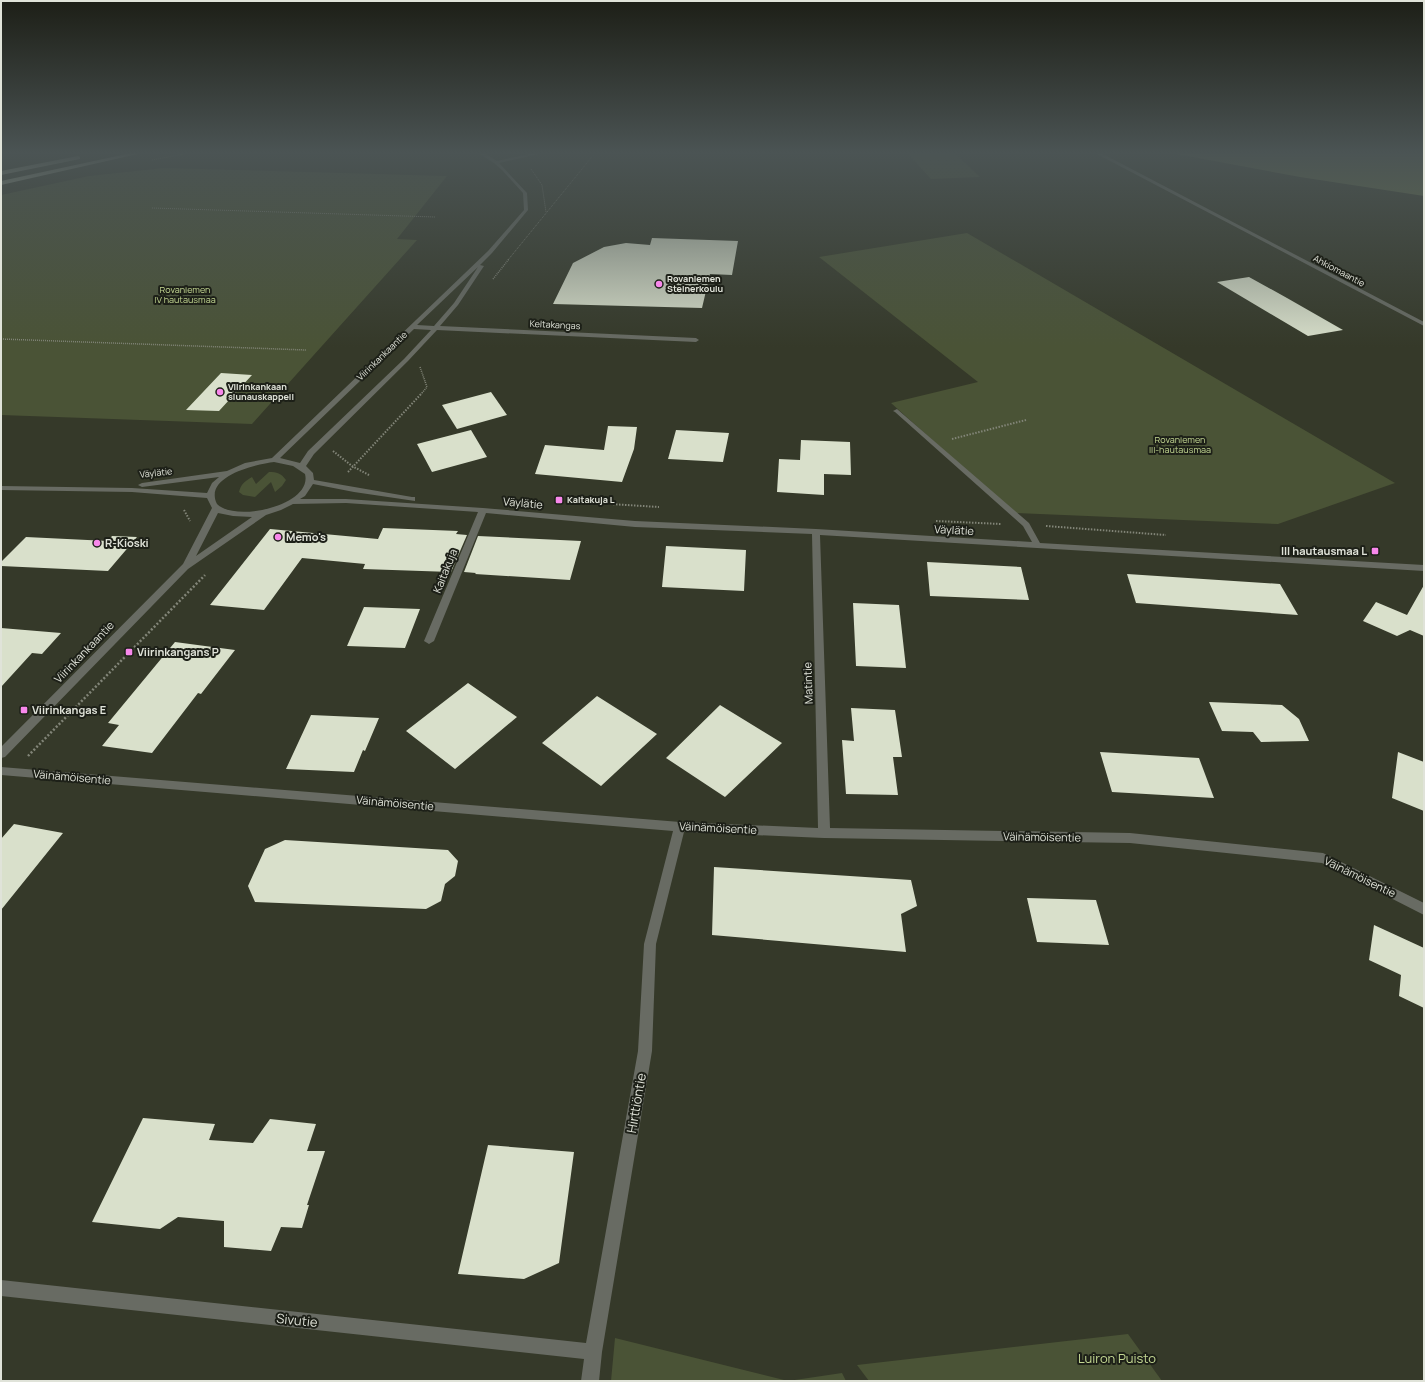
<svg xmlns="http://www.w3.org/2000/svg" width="1425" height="1382" font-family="Manrope,sans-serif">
<rect width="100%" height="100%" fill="#353929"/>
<!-- green -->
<path fill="#4a5336" d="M907,153H955L980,177L931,179Z
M164,168L447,176L397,239L417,240L252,424L1,415V195L89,176Z
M967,233L1395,483L1278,524L1014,513L891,403L978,382L819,257Z
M269,472C277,472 281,473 286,480L282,486L275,492L271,482L255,497L243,495L239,492C241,484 245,481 252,477L256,484Z
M1128,1334L1162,1381H869L857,1365Z
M615,1338L788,1381L842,1373L846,1381H611Z"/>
<!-- water -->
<path fill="#69754b" d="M1171,153H1424V196L1300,177Z"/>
<!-- building -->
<path fill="#d9e0cb" d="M652,238L738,241L732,275L710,274L702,308L553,304L573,263L604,247L626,243L650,245Z
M1249,277L1287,298L1343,330L1308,336L1217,282Z
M221,373L252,375L219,411L186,410Z
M491,392L507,415L457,429L442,405Z
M608,426L637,427L634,449L622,482L535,474L545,445L604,450Z
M471,430L487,457L432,472L417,444Z
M676,430L729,433L723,462L668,459Z
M801,440L850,442L851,475L824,474V495L777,492L779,459L800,460Z
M383,528L458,531L456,534L467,535L451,572L363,569L365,564L302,558L264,610L210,605L270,529L378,539Z
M112,536L137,537L108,571L1,566V562L26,537L108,541Z
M478,536L581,541L570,580L475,574L476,573L464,572Z
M666,546L746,550L744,591L662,587Z
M927,562L1021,567L1029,600L930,596Z
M1127,574L1280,584L1298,615L1136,603Z
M1424,585V636L1410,630L1397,636L1363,621L1376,602L1407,615Z
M853,603L899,605L906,668L856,666Z
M364,607L420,609L405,648L347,646Z
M1,628L61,633L42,654L32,653L1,687Z
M175,642L235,650L201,694L198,693L152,753L102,746L119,725L108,723Z
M468,683L517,717L455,769L406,731Z
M597,696L657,734L601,786L542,743Z
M1209,702L1282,705L1299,719L1309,741L1261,742L1253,732L1222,731Z
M720,705L782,743L725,797L666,758Z
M851,708L895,710L902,757H893L898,795L846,794L842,740L854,741Z
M311,715L379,718L365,751L363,750L354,772L286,769Z
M1100,752L1199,758L1214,798L1112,792Z
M1398,752L1424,762V811L1392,798Z
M14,824L63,833L1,910V839Z
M285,840L448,850L458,861L455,876L445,884L441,901L426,909L255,902L248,886L265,849Z
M714,867L911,880L917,906L901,914L906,952L712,935Z
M1027,898L1096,900L1109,945L1037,942Z
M1374,925L1424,948V1008L1399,996L1401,975L1369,960Z
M143,1118L215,1124L209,1140L253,1143L270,1119L316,1124L307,1151H325L307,1205H309L302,1228L281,1227L271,1251L224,1247V1221L178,1217L160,1229L92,1222Z
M488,1145L574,1152L559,1263L524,1279L458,1274Z"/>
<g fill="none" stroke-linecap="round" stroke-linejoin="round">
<!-- path-far3 -->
<path stroke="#828578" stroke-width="1" stroke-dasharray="1 1" stroke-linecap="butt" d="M152,160L189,153
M531,169L542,185L546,212
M152,208L435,217
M508,260L595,153"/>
<!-- path-far2 -->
<path stroke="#828578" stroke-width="1.5" stroke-dasharray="1 1" stroke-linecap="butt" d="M493,279L509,259
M1,339L306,350
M420,367L427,387L421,394"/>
<!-- path-far1 -->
<path stroke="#828578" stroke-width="2" stroke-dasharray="1.5 1.5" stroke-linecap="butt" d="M952,439L1026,420
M333,451L352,466L369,475
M348,472L422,393
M610,504L659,507
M184,510L190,521
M936,521L1001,524
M1046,526L1166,535"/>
<!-- path -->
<path stroke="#828578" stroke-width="2.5" stroke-dasharray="2 2" stroke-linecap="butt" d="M28,756L205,575"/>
<!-- minor -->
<path fill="#686b63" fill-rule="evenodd" d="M478,153H484L497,161L533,153H543L499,163L527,193L528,210L492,253L480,265L484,266L458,305L440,326L696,338L699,340L696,342L437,330L408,361L314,454L306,466L313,473L314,480L412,497H415V501L354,492L313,484L305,496L300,499H346L483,508L635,521L816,529L1032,542L1023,526L895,412L893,411L897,409L1029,523L1040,543L1424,565V571L820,535L830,828L1130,833L1323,853L1424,903V915L1322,863L1130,843L824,838L684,832L656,944L652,1051L602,1352L599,1381H581L584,1359L1,1296V1280L586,1343L638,1051L644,944L673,831L1,775V767L680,822L818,828L812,534L635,527L486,513L434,641L429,644L424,641L478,512L346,503L293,504L281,510L266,515L188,569L5,757L1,758V747L183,564L212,508L207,498L132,492L1,490V486L132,488L207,493L212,483L219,477L142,487L138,485L142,483L227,471L245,463L272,458L488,251L524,210L523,193L502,170L494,163ZM478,267L454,303L434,326L417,325ZM414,329L431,330L404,359L308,451L300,463L280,458ZM274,462L293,466L305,474C313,505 236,523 217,504C203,476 257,464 274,462ZM218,513L233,516L252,517L196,556Z
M1095,153H1101L1424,322V326Z"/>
<!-- highway -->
<path fill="#abb19e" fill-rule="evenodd" d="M131,153H142L1,185V181Z
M78,156L80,157V159L1,175V171Z"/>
</g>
<!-- sky -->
<linearGradient id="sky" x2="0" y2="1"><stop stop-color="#1d1f17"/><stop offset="0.44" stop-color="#4b5454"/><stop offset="1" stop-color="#4b5454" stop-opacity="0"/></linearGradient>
<rect width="1425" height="347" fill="url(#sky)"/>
<!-- markers -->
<g fill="#f888eb" stroke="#1d2018" stroke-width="1.5">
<circle cx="659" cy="284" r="4"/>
<circle cx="220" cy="392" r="4"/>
<rect x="555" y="496" width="8" height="8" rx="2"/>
<circle cx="278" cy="537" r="4"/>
<circle cx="97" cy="543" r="4"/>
<rect x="1371" y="547" width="8" height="8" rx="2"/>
<rect x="125" y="648" width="8" height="8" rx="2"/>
<rect x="20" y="706" width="8" height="8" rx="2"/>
</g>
<g text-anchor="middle" stroke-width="4" stroke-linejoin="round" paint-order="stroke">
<!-- far-street labels -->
<g font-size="9" fill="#e0e3d9" stroke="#1d2018">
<text transform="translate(1339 271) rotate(28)" y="3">Ahkiomaantie</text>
<text transform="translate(555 325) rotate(3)" y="3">Keltakangas</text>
<text transform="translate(382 356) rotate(-44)" y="3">Viirinkankaantie</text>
<text transform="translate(156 473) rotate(-6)" y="3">Väylätie</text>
</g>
<!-- far-poi labels -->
<g font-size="9" font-weight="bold" fill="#e0e3d9" stroke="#1d2018" text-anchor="start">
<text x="667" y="282">Rovaniemen<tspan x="667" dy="10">Steinerkoulu</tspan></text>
<text x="228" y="390">Viirinkankaan<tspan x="228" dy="10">siunauskappeli</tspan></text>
<text x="567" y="503">Kaitakuja L</text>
</g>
<!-- far-park labels -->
<g font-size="9" fill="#c4d893" stroke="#1d2018">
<text x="185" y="293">Rovaniemen<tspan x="185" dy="10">IV hautausmaa</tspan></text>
<text x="1180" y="443">Rovaniemen<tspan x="1180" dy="10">III-hautausmaa</tspan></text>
</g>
<!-- street labels -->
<g font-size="11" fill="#e0e3d9" stroke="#1d2018">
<text transform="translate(523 503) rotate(5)" y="4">Väylätie</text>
<text transform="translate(954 530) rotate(3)" y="4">Väylätie</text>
<text transform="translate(445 571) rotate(-68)" y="4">Kaitakuja</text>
<text transform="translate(84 652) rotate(-46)" y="4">Viirinkankaantie</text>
<text transform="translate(808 683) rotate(-92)" y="4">Matintie</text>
<text transform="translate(72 777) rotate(5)" y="4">Väinämöisentie</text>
<text transform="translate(395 803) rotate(5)" y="4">Väinämöisentie</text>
<text transform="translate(718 828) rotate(3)" y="4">Väinämöisentie</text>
<text transform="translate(1042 837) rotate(1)" y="4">Väinämöisentie</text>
<text transform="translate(1360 877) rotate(26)" y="4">Väinämöisentie</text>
</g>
<!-- poi labels -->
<g font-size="11" font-weight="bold" fill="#e0e3d9" stroke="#1d2018" text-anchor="start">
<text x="286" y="541">Memo's</text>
<text x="105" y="547">R-Kioski</text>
<text x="1367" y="555" text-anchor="end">III hautausmaa L</text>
<text x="137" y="656">Viirinkangans P</text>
<text x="32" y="714">Viirinkangas E</text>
</g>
<!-- near-street labels -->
<g font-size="13" fill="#e0e3d9" stroke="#1d2018">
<text transform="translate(636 1103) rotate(-80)" y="5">Hirttiöntie</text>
<text transform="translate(297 1320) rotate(6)" y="5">Sivutie</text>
</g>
<!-- near-park labels -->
<g font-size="13" fill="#c4d893" stroke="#1d2018">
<text x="1117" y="1363">Luiron Puisto</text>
</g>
</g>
<!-- border -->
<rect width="1425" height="1382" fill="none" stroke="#e0e3d9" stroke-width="4"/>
</svg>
